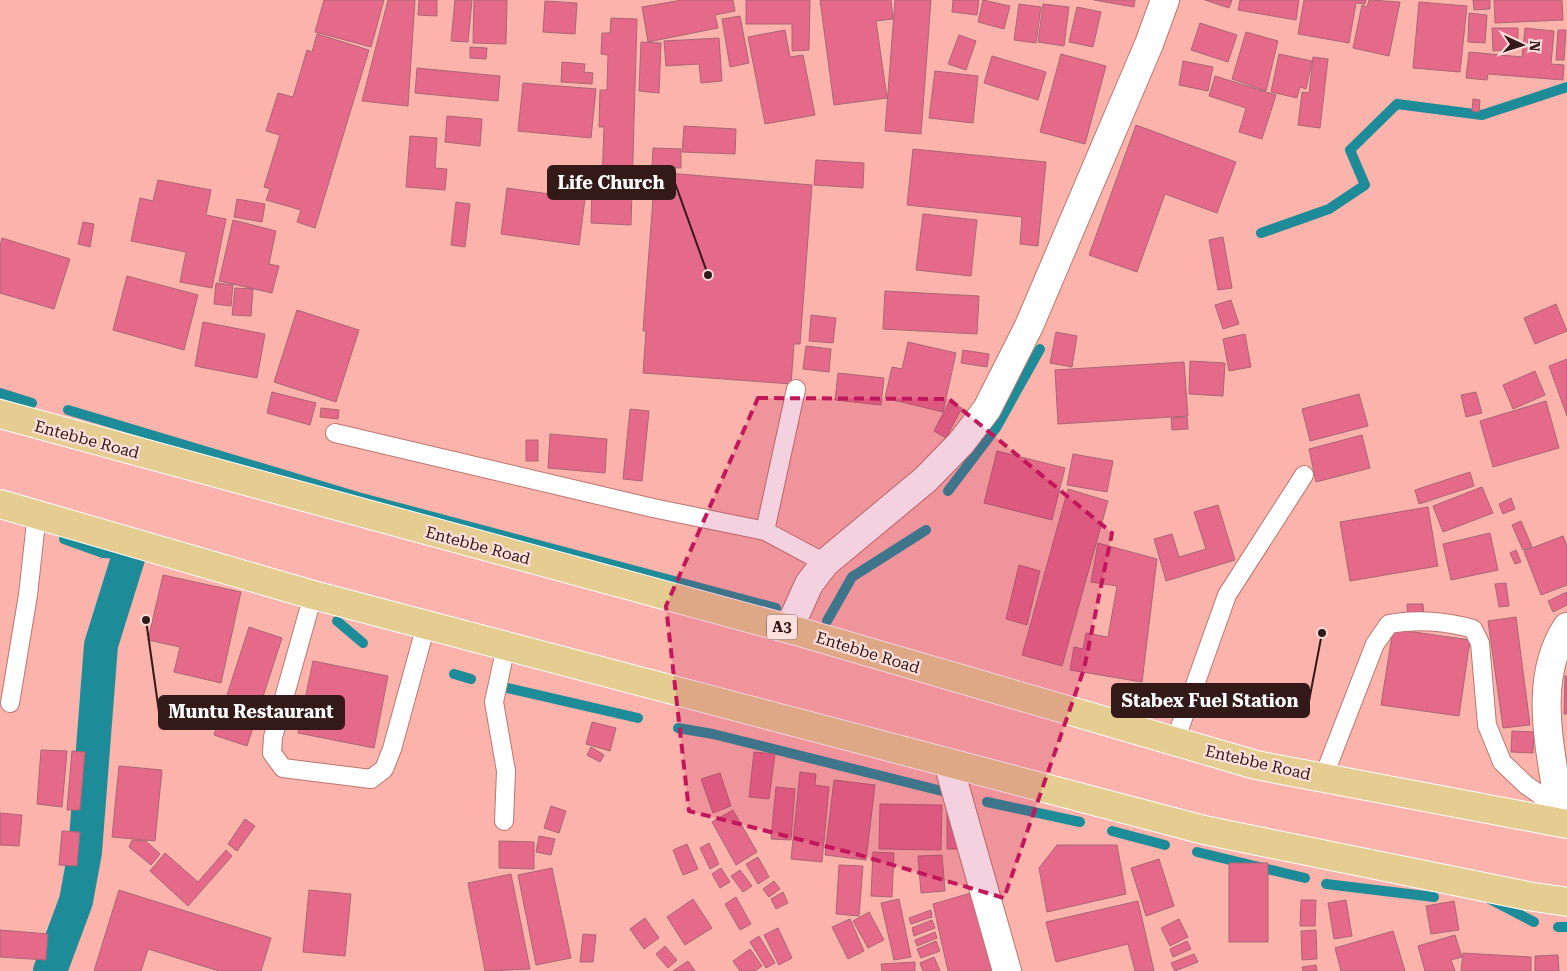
<svg xmlns="http://www.w3.org/2000/svg" width="1567" height="971" font-family="'Roboto Serif',serif">
<rect width="100%" height="100%" fill="#fbb3ab"/>
<g fill="none" stroke-linecap="round" stroke-linejoin="round">
<!-- stream -->
<path stroke="#1d8c98" stroke-width="10" d="M1261,233L1329,209L1365,185L1350,150L1397,104L1482,115L1567,87
M0,393L32,403
M68,410L358,497L776,608
M948,491L996,428L1040,349
M64,539L103,553L136,555
M337,621L363,643
M827,621L852,577L926,530
M454,674L471,679
M503,687L638,718
M678,728L713,734L942,791
M987,802L1080,822
M1112,831L1165,845
M1197,852L1305,878
M1326,884L1434,897
M1486,897L1534,922
M1558,927H1567"/>
<!-- canal -->
<path stroke="#1d8c98" stroke-width="34" d="M50,971L76,901L85,852L101,645L129,555"/>
</g>
<!-- building -->
<path fill="#e56989" stroke="#a86875" d="M324,0H384L371,47L315,32Z
M388,0H415L408,106L362,101Z
M419,0H437V16L418,15Z
M455,0H472L468,42L451,41Z
M474,0H507L506,44L473,43Z
M682,0H733L735,11L715,15L718,28L648,42L642,7Z
M746,0H810L809,50L792,51V24H746Z
M820,0H891L893,19L876,21L887,98L834,105Z
M895,0H931L921,134L885,131Z
M953,0H979L977,15L952,12Z
M983,0L1010,6L1004,29L978,22Z
M1094,0H1135L1134,7Z
M1205,0H1232L1229,8Z
M1240,0H1299L1296,20L1238,10Z
M1304,0H1366L1365,4L1356,3L1349,43L1298,34Z
M1369,0L1400,2L1389,56L1353,48L1362,5L1367,7Z
M1473,0H1490V9L1474,10Z
M1494,0H1562L1563,20L1495,23Z
M545,1L577,3L575,34L543,32Z
M1419,2L1467,6L1460,72L1413,68Z
M1019,4L1041,7L1036,43L1014,40Z
M1043,4L1069,7L1064,46L1038,42Z
M1077,7L1101,12L1093,47L1069,42Z
M1469,13L1487,15L1485,43L1468,42Z
M740,16L749,63L730,67L722,19Z
M611,18L637,19L631,225L591,223L592,181L602,182L604,127H599L600,90H607L608,55L601,54L602,33H610Z
M1200,23L1237,35L1228,62L1191,50Z
M1492,28H1518V49L1493,51Z
M1525,28L1554,31L1551,64L1564,65L1563,80L1488,74L1487,80L1466,78L1469,52L1522,57Z
M785,30L790,57L803,55L815,115L765,124L748,37Z
M1558,30H1566L1564,60H1556Z
M1246,32L1278,41L1266,91L1232,79Z
M317,34L369,50L315,228L297,222L301,210L266,200L270,189L264,187L280,135L266,131L278,93L293,97L307,50L312,52Z
M959,35L976,41L966,70L948,64Z
M719,38L722,81L701,83L699,64L666,66L664,41Z
M641,42L661,43L659,93L639,91Z
M470,47L487,48L486,59L470,58Z
M1061,54L1106,66L1085,144L1040,132Z
M1279,54L1312,61L1306,89L1300,87L1297,98L1271,92Z
M992,56L1046,72L1038,100L984,83Z
M1313,57L1328,59L1320,128L1298,125L1302,92L1309,93Z
M1183,61L1213,67L1208,91L1179,85Z
M562,62L585,64L584,72L593,73L592,84L561,82Z
M417,68L500,76L498,101L415,93Z
M935,71L978,76L973,123L929,118Z
M1215,76L1276,95L1262,139L1239,132L1246,108L1209,96Z
M523,83L596,89L591,138L518,131Z
M1473,99L1480,100L1479,112L1472,111Z
M447,116L482,119L480,146L445,142Z
M1136,125L1236,162L1217,213L1165,194L1137,272L1089,255Z
M684,126L736,129L735,154L682,152Z
M410,136L437,138L435,168L447,169L445,190L406,187Z
M653,148L681,149V168L652,167Z
M913,149L1046,162L1038,246L1020,244L1022,217L907,205Z
M816,160L864,163L863,188L814,185Z
M655,172L812,185L800,344H794L791,384L643,373L646,331H643Z
M158,180L211,190L206,215L226,219L212,288L180,282L186,252L131,241L140,198L153,201Z
M507,188L585,199L579,245L501,234Z
M237,199L265,204L262,222L234,217Z
M456,202L470,204L465,247L451,245Z
M923,214L977,220L971,276L916,270Z
M233,220L276,231L269,264L279,266L272,293L219,281Z
M83,222L94,224L90,247L78,244Z
M1223,237L1232,288L1218,290L1209,240Z
M2,238L70,259L54,309L0,293V246Z
M127,276L198,295L184,350L113,330Z
M216,283L233,285L231,306L214,304Z
M235,288L253,289L251,316L232,315Z
M885,291L979,296L977,334L883,329Z
M1231,300L1239,324L1223,329L1215,305Z
M1556,304L1567,331L1535,344L1524,318Z
M297,310L359,330L336,402L274,382Z
M811,315L836,318L833,343L809,341Z
M203,322L265,334L257,378L195,366Z
M1056,332L1077,336L1072,367L1050,363Z
M1245,334L1251,367L1229,371L1223,339Z
M908,342L956,353L943,412L885,398L892,367L902,369Z
M806,346L831,349L829,372L803,369Z
M963,350L989,354L987,367L961,363Z
M1567,359V416L1549,366Z
M1190,361L1225,363L1223,396L1189,394Z
M1184,362L1188,416L1058,424L1055,370Z
M1535,371L1545,395L1513,409L1503,385Z
M838,373L884,378L881,405L835,400Z
M272,392L316,403L310,425L267,413Z
M1476,392L1482,413L1466,417L1461,395Z
M1359,394L1368,426L1310,441L1302,409Z
M1546,401L1559,448L1493,467L1480,421Z
M949,402L962,408L946,438L934,431Z
M321,408L339,410L338,419L320,417Z
M630,409L649,411L642,481L623,479Z
M1187,417L1188,429L1172,430L1171,418Z
M550,434L607,439L605,473L548,468Z
M1362,435L1370,468L1316,482L1309,449Z
M526,440H538V461H526Z
M997,451L1065,468L1052,520L984,503Z
M1073,454L1113,461L1107,492L1067,485Z
M1470,472L1474,486L1419,504L1415,490Z
M1482,487L1493,513L1443,532L1433,506Z
M1068,489L1108,501L1062,666L1022,655Z
M1511,498L1515,509L1503,514L1499,504Z
M1218,505L1235,560L1166,581L1154,539L1172,534L1179,557L1206,549L1194,512Z
M1428,507L1438,566L1350,581L1340,522Z
M1521,521L1532,547L1523,550L1512,525Z
M1490,533L1498,570L1451,580L1443,544Z
M1563,536L1567,546V585L1541,595L1524,551Z
M1098,543L1157,559L1142,682L1070,670L1074,647L1083,649L1086,633L1108,637L1117,586L1091,582Z
M1516,550L1521,562L1515,564L1510,553Z
M1019,565L1040,571L1027,625L1006,619Z
M163,575L241,592L221,683L174,672L180,647L148,640Z
M1506,583L1509,606L1499,607L1495,584Z
M1567,592V605L1553,612L1548,601Z
M1407,604H1423L1424,620L1408,621Z
M1516,617L1530,725L1503,728L1488,621Z
M249,627L282,638L247,746L214,735Z
M1393,629L1470,640L1459,716L1381,705Z
M313,661L388,676L374,748L298,733Z
M1565,676H1567V714H1564Z
M592,722L616,728L610,751L586,744Z
M1512,731L1534,732L1533,753L1511,752Z
M591,747L604,755L600,762L587,755Z
M41,750L67,751L62,807L37,804Z
M72,751L85,752L80,810H67Z
M754,752L775,754L769,799L749,797Z
M119,766L162,770L155,841L112,837Z
M800,772L816,774L815,785L829,787L822,862L791,859Z
M720,773L731,806L713,813L701,779Z
M834,780L875,785L866,860L825,855Z
M776,787L795,789L791,840L771,839Z
M880,804L942,805L941,850L879,849Z
M551,806L566,811L559,833L544,828Z
M947,806L958,807V849H947Z
M733,810L757,852L736,865L712,822Z
M0,813L22,815L19,846L0,845Z
M245,819L255,826L237,851L228,844Z
M62,831L80,832L77,866L59,865Z
M539,836L555,839L551,855L536,852Z
M132,840L146,841L160,854L151,865L129,847Z
M499,841L534,842V869L499,868Z
M709,843L719,864L710,869L700,848Z
M687,844L698,869L683,875L673,850Z
M1057,845H1117L1126,894L1047,912L1039,868Z
M226,850L232,856L188,906L150,871L165,853L198,882Z
M873,852L894,853L892,897L871,896Z
M942,855L945,891L921,893L918,856Z
M758,857L769,877L758,884L746,864Z
M1159,859L1174,906L1146,916L1131,868Z
M1229,863H1268V942H1229Z
M839,865L863,866L859,916L836,914Z
M552,868L571,958L536,965L518,875Z
M721,868L730,882L720,888L712,874Z
M740,870L752,886L743,892L731,876Z
M511,874L530,969L485,971L468,883Z
M774,881L780,889L769,897L763,889Z
M119,890L271,938L261,971H219L148,949L141,971H94Z
M309,890L351,894L345,956L303,952Z
M783,892L788,903L776,909L771,899Z
M971,893L992,971H948L933,904Z
M736,897L751,924L740,930L725,904Z
M693,899L712,928L685,945L667,917Z
M899,899L911,957L894,960L881,903Z
M1301,900H1316L1315,926H1300Z
M1346,900L1352,936L1334,939L1328,903Z
M1138,901L1154,971H1135L1128,944L1056,962L1046,922Z
M1454,901L1459,930L1431,934L1426,906Z
M931,910L932,917L911,924L909,918Z
M869,912L884,940L868,948L853,921Z
M645,918L659,938L644,949L630,929Z
M850,919L864,951L848,959L832,927Z
M1179,919L1188,937L1170,946L1161,928Z
M932,920L935,928L914,936L912,928Z
M778,928L792,958L779,965L764,935Z
M0,930L48,934L46,960L0,957Z
M1316,930L1317,959L1302,960L1301,931Z
M1393,931L1405,971H1341L1335,948Z
M935,932L937,938L917,946L915,940Z
M583,934L596,935L593,962H580Z
M1455,935L1462,957L1451,960L1455,971H1425L1418,946Z
M759,936L775,963L766,968L750,942Z
M936,941L940,951L921,958L917,949Z
M1187,941L1191,949L1173,957L1170,949Z
M665,946L677,960L668,968L656,954Z
M750,949L762,966L755,971H740L733,961Z
M1463,953L1531,957V971H1461Z
M1194,954L1198,962L1175,971L1171,963Z
M1558,955L1559,971H1535V956Z
M934,957L940,971H923L920,963Z
M688,961L695,971H673Z
M915,962V971H882L881,964Z
M1316,965L1317,971H1303L1302,967Z"/>
<g fill="none" stroke-linecap="round" stroke-linejoin="round">
<defs>
<path id="lane" d="M335,433L653,508L765,531L825,563
M765,531L796,389
M313,595L273,737L272,753L283,768L371,779L384,769L392,749L426,625
M10,703L28,595L37,513
M1175,741L1227,595L1304,475
M1323,778L1375,644L1389,624C1415,619 1447,621 1473,629L1480,643L1487,725L1502,762L1526,785L1559,808
M504,821L506,771L494,702L506,646"/>
<path id="street" d="M1567,627C1532,680 1551,749 1559,808L1567,815
M800,632L791,624L809,584L825,563L926,479L961,443L987,409L1029,326L1149,44L1165,0
M948,763L1007,971"/>
<path id="primary" d="M0,414L800,632L1256,765L1567,824
M0,504L313,595L1204,830L1528,896L1567,902"/>
</defs>
<!-- lane casing -->
<use href="#lane" stroke="#ba7771" stroke-width="20"/>
<!-- street casing -->
<use href="#street" stroke="#ba7771" stroke-width="30"/>
<!-- primary casing -->
<use href="#primary" stroke="#fff" stroke-width="30"/>
<!-- lane -->
<use href="#lane" stroke="#fff" stroke-width="18"/>
<!-- street -->
<use href="#street" stroke="#fff" stroke-width="28"/>
<!-- primary -->
<use href="#primary" stroke="#e5cc91" stroke-width="28"/>
</g>
<!-- marked area -->
<path fill="#c2185b" fill-opacity="0.2" stroke="#c2185b" stroke-width="4" stroke-dasharray="10 6" stroke-linejoin="round" d="M758,398L949,399L1112,533L1084,669L1004,898L856,854L689,811L666,606Z"/>
<g text-anchor="middle" stroke-width="4.5" stroke-linejoin="round" paint-order="stroke">
<!-- shield labels -->
<rect fill="#ffe0dd" stroke="#705552" stroke-width="1" x="767" y="614.5" width="30" height="25" rx="4"/>
<g font-size="15" font-weight="bold" fill="#331917">
<text x="782" y="632">A3</text>
</g>
<!-- street labels -->
<g font-size="16" fill="#331917" stroke="#ffe0dd">
<text transform="translate(87 439) rotate(15)" y="6">Entebbe Road</text>
<text transform="translate(478 545) rotate(15)" y="6">Entebbe Road</text>
<text transform="translate(868 652) rotate(17)" y="6">Entebbe Road</text>
<text transform="translate(1258 762) rotate(13)" y="6">Entebbe Road</text>
</g>
</g>
<!-- callouts -->
<path fill="none" stroke="#331917" stroke-width="2" d="M708 275L675 183M1322 633L1309 701M146 620L159 712"/>
<g fill="#331917" stroke="#ffe0dd" stroke-width="2">
<circle cx="708" cy="275" r="5"/>
<circle cx="1322" cy="633" r="5"/>
<circle cx="146" cy="620" r="5"/>
</g>
<g fill="#331917" stroke="#331917" stroke-width="2">
<rect x="548" y="166" width="127" height="33" rx="5"/>
<rect x="1112" y="684" width="197" height="33" rx="5"/>
<rect x="159" y="696" width="185" height="33" rx="5"/>
</g>
<g font-size="18" text-anchor="middle" font-weight="bold" fill="#fff">
<text x="611" y="189">Life Church</text>
<text x="1210" y="707">Stabex Fuel Station</text>
<text x="251" y="718">Muntu Restaurant</text>
</g>
<!-- north arrow -->
<g transform="translate(1522 45) rotate(94)" stroke="#ffe0dd" stroke-width="4" paint-order="stroke">
<path d="M0-4L9 19L0 12L-9 19Z" fill="#331917"/>
<text y="-8" font-size="14" font-weight="bold" text-anchor="middle" fill="#331917">N</text>
</g>
</svg>
